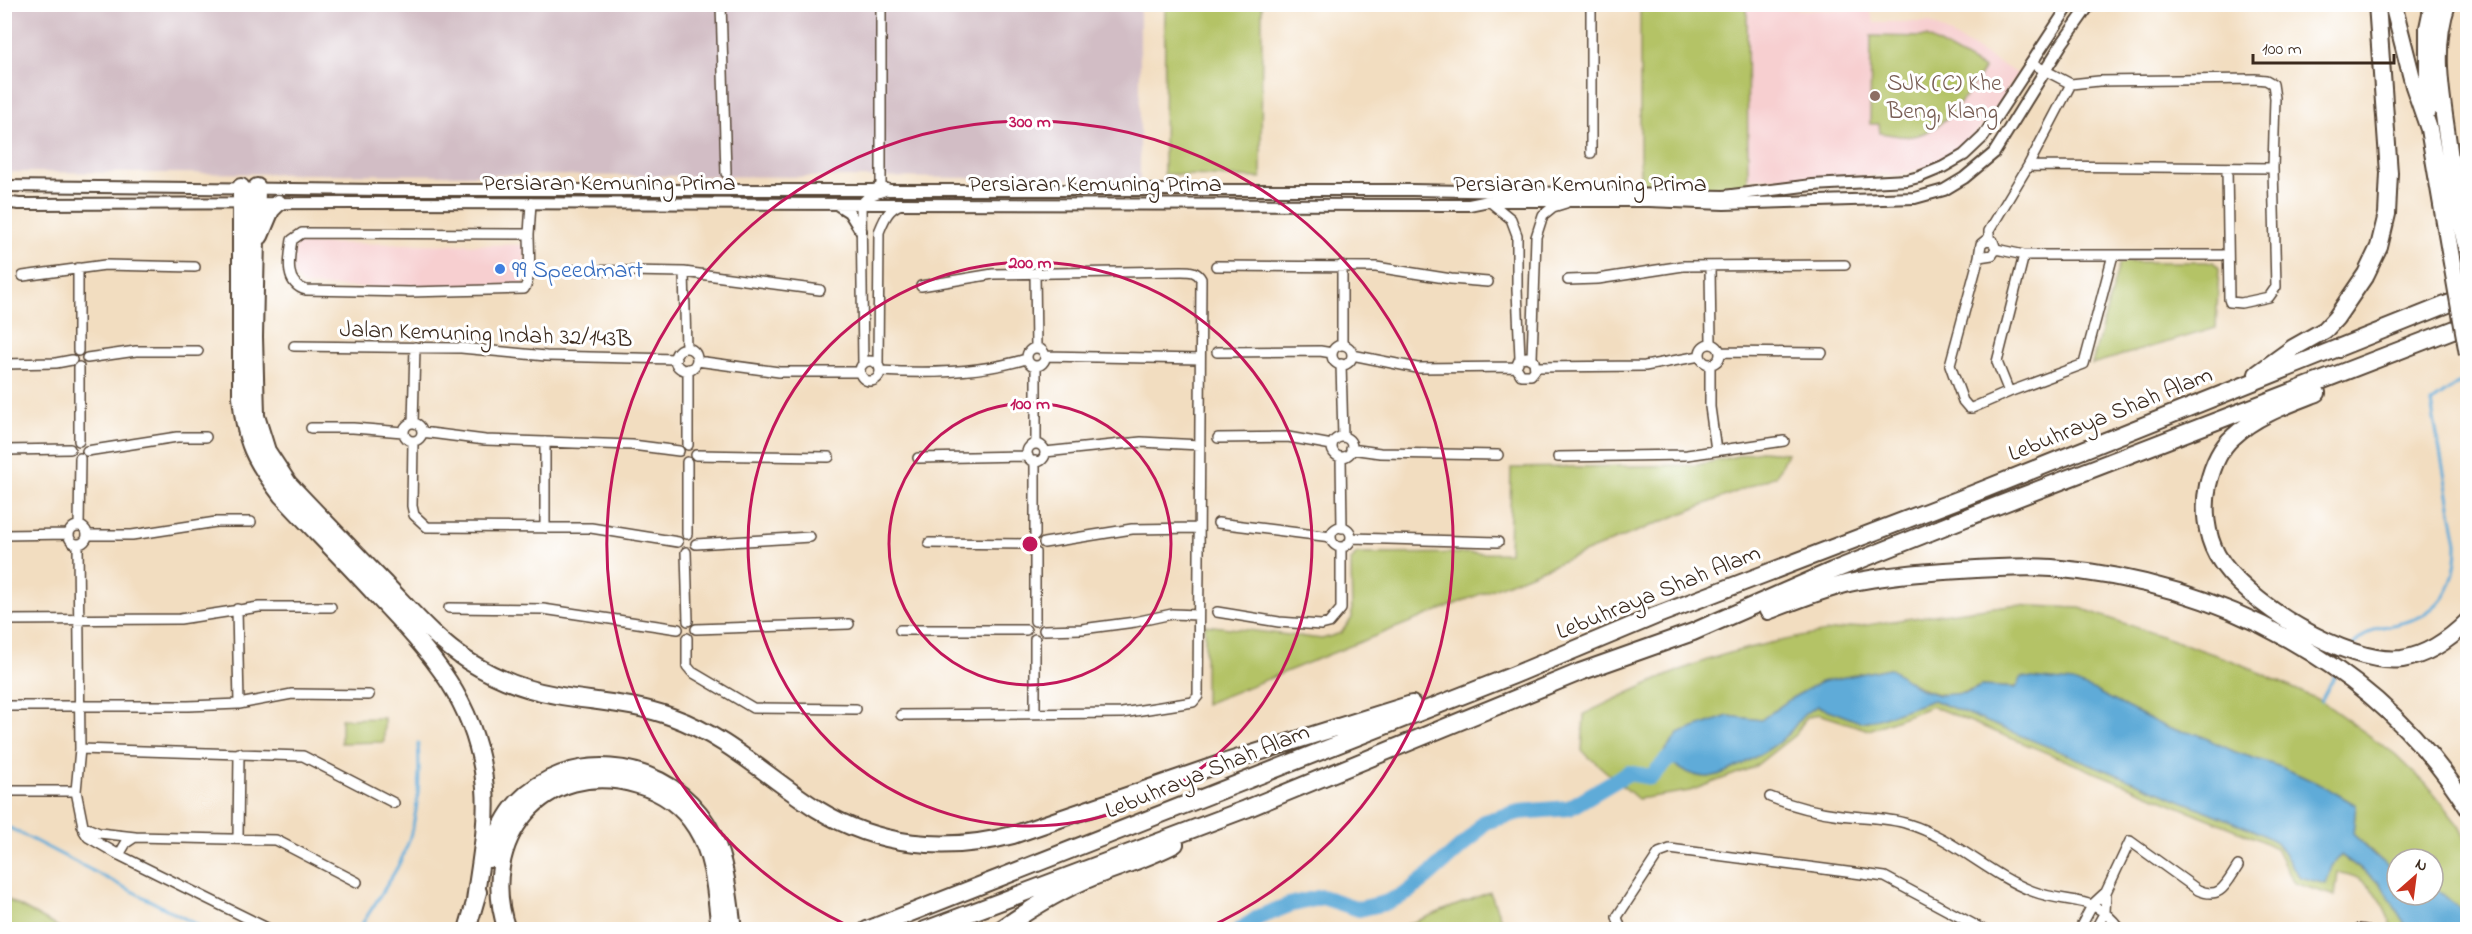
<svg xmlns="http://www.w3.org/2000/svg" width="2472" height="934" font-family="'Indie Flower',sans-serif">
<rect width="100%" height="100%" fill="#fff"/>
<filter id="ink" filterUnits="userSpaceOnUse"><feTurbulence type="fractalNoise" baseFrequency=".0167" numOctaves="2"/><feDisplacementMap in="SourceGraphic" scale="12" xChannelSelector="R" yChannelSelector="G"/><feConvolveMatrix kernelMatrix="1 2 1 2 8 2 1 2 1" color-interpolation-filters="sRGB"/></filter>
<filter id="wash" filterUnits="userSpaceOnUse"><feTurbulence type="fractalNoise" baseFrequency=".008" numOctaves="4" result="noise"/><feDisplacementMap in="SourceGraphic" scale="24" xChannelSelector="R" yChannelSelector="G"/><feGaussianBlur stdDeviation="1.35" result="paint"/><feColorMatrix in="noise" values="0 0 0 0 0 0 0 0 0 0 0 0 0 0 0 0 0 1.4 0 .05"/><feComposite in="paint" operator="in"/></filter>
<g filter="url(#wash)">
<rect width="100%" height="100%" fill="#f2ddc0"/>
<!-- built -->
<path fill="#f7cfd0" d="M1747,9L1870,10L1874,22H1929L2018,74L1988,119L1965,146L1931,166L1900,175L1748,179Z
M295,243L525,245V281L522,285L406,289L303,286L293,275Z"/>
<!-- industrial -->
<path fill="#d2bdc5" d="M5,5H1140V179L5,172Z"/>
<!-- green -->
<path fill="#b4c366" stroke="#787642" stroke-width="1.5" d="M1165,5H1262L1261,178L1164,174Z
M1640,5H1747L1748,189L1640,187Z
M1871,36L1927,37L1984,69C1967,95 1946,130 1913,136C1903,138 1890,134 1880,133L1879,124H1870Z
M2125,262H2213L2219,268L2216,328L2092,364L2119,264Z
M1760,451L1787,453L1776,476L1205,704V625L1322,639L1341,633L1352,618L1351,561L1356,554L1509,553L1511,468L1697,465Z
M2010,605L2080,608L2236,662L2321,701L2395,754L2426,784L2459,826L2467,842V915L2433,886V859H2397L2395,873L2353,834L2356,805L2325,787L2284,768L2235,752L2197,734L2169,729L2093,690L1981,686C1941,705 1922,690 1889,668L1821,682L1792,698L1761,720L1728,716L1678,734L1663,754L1708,777C1735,767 1762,757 1784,738C1798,725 1797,715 1818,706L1860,722L1878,719L1933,700L2254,830L2276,842L2300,877L2332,866L2340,855L2381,884L2406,926L2411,929H2393C2383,903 2371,875 2338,873L2335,896L2294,883L2276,848L2256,838L1932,706L1869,730L1819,714L1806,718L1796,734L1754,767L1690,791L1638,799L1582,751L1584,714C1635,690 1694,660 1749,648C1834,628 1923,616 2010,605Z
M384,718V742L341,743V719Z
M1490,892L1505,929H1396Z
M5,898L62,929H5Z"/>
<!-- water -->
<path fill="#5eabd8" stroke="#4c6a7b" stroke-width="1.5" d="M1889,668L1922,690L1939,695L1967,693L1981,686L2016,688L2022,677L2073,682L2093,690L2169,729L2197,734L2235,752L2284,768L2325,787L2356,805L2353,834L2374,855L2397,873V895H2433V886L2467,915V929H2411L2406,926L2381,884L2341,855L2332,866L2326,884L2300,877L2276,842L2254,830L1933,700L1878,719L1860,722L1818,706C1798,715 1799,724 1785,737C1772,749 1723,777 1707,777C1688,776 1675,767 1663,754L1678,734L1728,716L1761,720L1792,698L1821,682Z"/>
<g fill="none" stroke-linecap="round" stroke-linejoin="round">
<!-- stream -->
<path stroke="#5eabd8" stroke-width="3" d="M2352,646C2374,626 2375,629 2401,623C2444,614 2457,583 2457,543L2431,403L2456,385L2468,381
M2321,701L2335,675
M4,825L207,930
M358,930C372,908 386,888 398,866C418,829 421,784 418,743"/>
<!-- river -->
<path stroke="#5eabd8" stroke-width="16" d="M1240,930L1259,917L1289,905L1322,897L1359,909L1385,903L1407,893L1427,877L1472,837L1484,822L1519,812L1569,808L1628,773L1651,777L1668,759L1689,753"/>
</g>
</g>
<g filter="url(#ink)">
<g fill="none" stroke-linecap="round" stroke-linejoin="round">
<defs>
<path id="minor" d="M721,4L726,173
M2031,63L2071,84
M2071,84L2099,81L2255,79L2266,80L2273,84L2275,98L2273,168L2276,287L2269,297L2241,303L2230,302L2229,299L2227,168
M1591,153V4
M2028,166L2273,168
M881,187V4
M1489,201L1511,219L1517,235V290L1520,358L1516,367L1521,375H1531L1535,370L1534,361L1527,357L1520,358
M529,234C529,248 532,279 524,289L410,292L306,290C284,284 289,259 292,240L302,233L529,234L531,203
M1986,240L1993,241L1996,249L1992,255L1979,257L1981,244Z
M1989,240V231L2028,166L2071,84
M1996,249L2024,255H2227
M1979,257L1950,365L1963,401L1969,408H1972L2009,392L2084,364L2113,255
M1342,265V345
M1216,266L1376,267L1451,279L1488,282
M1710,266L1711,344
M78,268V351
M572,270L684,272L820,290
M684,272L686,348
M1035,273L1036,348
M23,276L105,265L195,267
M1568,280L1598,279L1683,266L1845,265
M1700 354a10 10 0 1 1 20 0a10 10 0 1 1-20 0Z
M1332 355a10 10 0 1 1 20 0a10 10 0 1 1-20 0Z
M294,346L461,348L546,356L676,359
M1027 357a9 9 0 1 1 18 0a9 9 0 1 1-18 0Z
M675 359a11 11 0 1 1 22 0a11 11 0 1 1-22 0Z
M1217,352L1320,351L1332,353
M1720,352L1822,353
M1352,355L1417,368L1516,367
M1045,356L1200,359
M87,358L136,351H198
M1532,359L1536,237L1543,215L1553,207L1566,203
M860 371a10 10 0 1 1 20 0a10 10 0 1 1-20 0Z
M697,361L779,372H859
M4,364L56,363L72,360
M863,364L861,204L869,196L884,191
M1341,364L1343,437
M878,365L879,232C884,220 888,208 902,204
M1710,365V407L1716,450
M79,367V441
M1536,367L1645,366L1700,356
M880,371C928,374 981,373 1026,359
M2009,392L1997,362L2024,255
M404 432a9 9 0 1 1 18 0a9 9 0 1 1-18 0Z
M413,423L415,347
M311,428H353L403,432
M422,432L485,440L632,445L679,451
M1332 447a10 10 0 1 1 20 0a10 10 0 1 1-20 0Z
M1218,438L1288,437L1332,445
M413,441L412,506L414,515L427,527L591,528L678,542
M1036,444V366
M1027 453a9 9 0 1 1 18 0a9 9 0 1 1-18 0Z
M688,445V369
M1351,449L1380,453L1498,455
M4,450L70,449
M87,451L177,437H206
M1045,452L1141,442L1200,445
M696,455L829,457
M1341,457L1342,528
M1558,457L1687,455L1784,441
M918,458L1028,456
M1035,461V535
M687,462V534
M1218,523L1331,537
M69 535a9 9 0 1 1 18 0a9 9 0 1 1-18 0Z
M79,526L80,458
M1331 537a10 10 0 1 1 20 0a10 10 0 1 1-20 0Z
M545,528V442
M4,535L69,534
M88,535H132L216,522H251
M1351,538L1498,542
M929,543L1026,544
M1044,543L1132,529L1199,528
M696,544L810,537
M78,545L80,749L76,791L84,831L88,837L119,855L271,930
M686,552L688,621
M1035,552V621
M449,608L543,609L678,629
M237,609L239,704
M1217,612L1279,622L1321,625L1329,623L1341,609V547
M4,620L180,619L259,607H331
M696,629L849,624
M900,630H1026
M1044,630L1082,629L1135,622L1172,614L1198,615
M687,638V666L692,672L753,708L856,709
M1035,639V712
M4,706H188L239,704L292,694L369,695
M901,715L1122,713L1193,702L1198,696L1201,279C1197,271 1190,271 1182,271L993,274L921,286
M80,749L303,756L394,803
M4,791H76
M1770,797C1793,806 1816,812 1841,815C1863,818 1887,817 1908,824C1954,838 1988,874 2032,891C2071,906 2091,891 2121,930
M82,826L99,833L135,837L276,840L357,882
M238,838L239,753
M119,855L126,843L135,837
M2358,929L2366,930
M1621,930L1617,917L1659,853L1670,849L1885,877L1984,930
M2079,930L2093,904L2106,892L2130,841L2198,890C2221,900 2226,884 2238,866
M2095,930L2105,912L2106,892"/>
<path id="tertiary" d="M4,186L383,190H874L881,187L889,190H1412L1724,196L1812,185L1907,180L1919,177L1943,167L1964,155L1983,137L2070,4
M4,202L19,204L359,203L1469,205L1489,201H1649L1724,204L1915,198L1944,190L1964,178L1994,153L2061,45L2090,4
M838,205L849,212L861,231"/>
<path id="motorway" d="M2393,4L2414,86L2429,129L2449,246
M2447,4C2432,47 2441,93 2447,136C2452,174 2458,212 2467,250
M2428,110V28L2433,4
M241,187V396C245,442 254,460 282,496C313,529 345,561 376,595C431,653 478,703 485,788C488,826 480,863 475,901
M257,187L254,337L256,416L267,451L288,483C321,518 355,553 388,587C414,614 437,641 468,661C495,678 525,690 556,695C595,702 634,703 672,717C728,737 768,778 817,809C877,846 945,853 1013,835L1220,764L1412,704
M260,236L271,210L278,203
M2257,374L2293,348L2325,330L2336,318L2366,274L2379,247L2387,214L2389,173L2377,4
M2317,393C2289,404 2256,415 2233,437C2219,449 2212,468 2208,485C2203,508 2206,535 2217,555C2243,602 2348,666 2402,659C2428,655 2449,640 2468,621
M1768,611C1794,601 1821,590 1849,583C1886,575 1923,572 1961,570C1991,568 2022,566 2052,568C2219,582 2378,664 2468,808
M489,859C495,839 503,818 518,802C567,750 656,758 699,813C725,845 728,890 733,930
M467,930L478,892
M507,930C476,841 544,756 638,785C662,792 683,807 696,828C715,858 716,896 720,930
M867,930L1514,675L1655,616L1960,499L2468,296
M925,930L1246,809L1580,672L1693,632L1832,571L1973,515L2468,324
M1000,930C1030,909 1060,890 1093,877C1121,866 1149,858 1175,844"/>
</defs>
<!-- minor casing -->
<use href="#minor" stroke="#564536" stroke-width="12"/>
<!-- tertiary casing -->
<use href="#tertiary" stroke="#564536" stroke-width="14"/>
<!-- motorway casing -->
<use href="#motorway" stroke="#564536" stroke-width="20"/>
<!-- minor -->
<use href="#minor" stroke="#fff" stroke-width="9"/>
<!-- tertiary -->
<use href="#tertiary" stroke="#fff" stroke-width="10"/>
<!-- motorway -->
<use href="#motorway" stroke="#fff" stroke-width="16"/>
<defs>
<path id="motorway-bridge" d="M2449,246L2468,354"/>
</defs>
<!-- motorway-bridge casing -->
<use href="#motorway-bridge" stroke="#564536" stroke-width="20" stroke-linecap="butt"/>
<!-- motorway-bridge -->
<use href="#motorway-bridge" stroke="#fff" stroke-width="16"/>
</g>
</g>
<!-- distance rings -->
<g fill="none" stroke="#c2185b" stroke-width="3">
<circle cx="1030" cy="544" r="141"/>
<circle cx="1030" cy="544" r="282"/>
<path d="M855 929A423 423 0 1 1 1205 929"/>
</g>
<!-- markers -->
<circle fill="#8d6e63" stroke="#fff" stroke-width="2" cx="1875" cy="96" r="6"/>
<circle fill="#3f7fe0" stroke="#fff" stroke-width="2" cx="500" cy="269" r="6"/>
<g text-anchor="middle" stroke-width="6" stroke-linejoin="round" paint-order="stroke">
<!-- education labels -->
<g font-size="24" fill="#785e54" stroke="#fff" text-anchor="start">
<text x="1887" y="90">SJK (C) Khe<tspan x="1887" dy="28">Beng, Klang</tspan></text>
</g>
<!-- street labels -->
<g font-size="24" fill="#3b2a1e" stroke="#fff">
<text x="609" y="190">Persiaran Kemuning Prima</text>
<text x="1095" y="191">Persiaran Kemuning Prima</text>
<text x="1580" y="191">Persiaran Kemuning Prima</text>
<text transform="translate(486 333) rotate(2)" y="8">Jalan Kemuning Indah 32/143B</text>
<text transform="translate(2110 413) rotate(-22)" y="8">Lebuhraya Shah Alam</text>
<text transform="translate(1658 591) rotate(-22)" y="8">Lebuhraya Shah Alam</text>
<text transform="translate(1207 770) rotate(-22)" y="8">Lebuhraya Shah Alam</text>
</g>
<!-- shop labels -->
<g font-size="24" fill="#366cbe" stroke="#fff" text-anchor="start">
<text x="512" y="277">99 Speedmart</text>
</g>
</g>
<circle cx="1030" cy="544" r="9" fill="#c2185b" stroke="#fff" stroke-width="3"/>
<g font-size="18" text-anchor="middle" font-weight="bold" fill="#c2185b" stroke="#fff" stroke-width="6" stroke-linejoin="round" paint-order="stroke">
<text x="1030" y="127">300 m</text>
<text x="1030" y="268">200 m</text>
<text x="1030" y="409">100 m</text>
</g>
<!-- margin -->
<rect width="2472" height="934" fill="none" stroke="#fff" stroke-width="24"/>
<!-- north arrow -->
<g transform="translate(2415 877) rotate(28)"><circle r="28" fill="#ffffff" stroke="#b1aaa5" stroke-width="1.5"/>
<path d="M0-4.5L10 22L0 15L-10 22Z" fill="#c8321e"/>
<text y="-9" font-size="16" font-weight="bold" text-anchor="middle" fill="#3b2a1e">N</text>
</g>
<!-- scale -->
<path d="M2253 54v9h141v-9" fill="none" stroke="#3b2a1e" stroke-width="3"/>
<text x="2262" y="54" font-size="18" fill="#3b2a1e" stroke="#ffffff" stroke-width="4.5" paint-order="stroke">100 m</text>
</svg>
